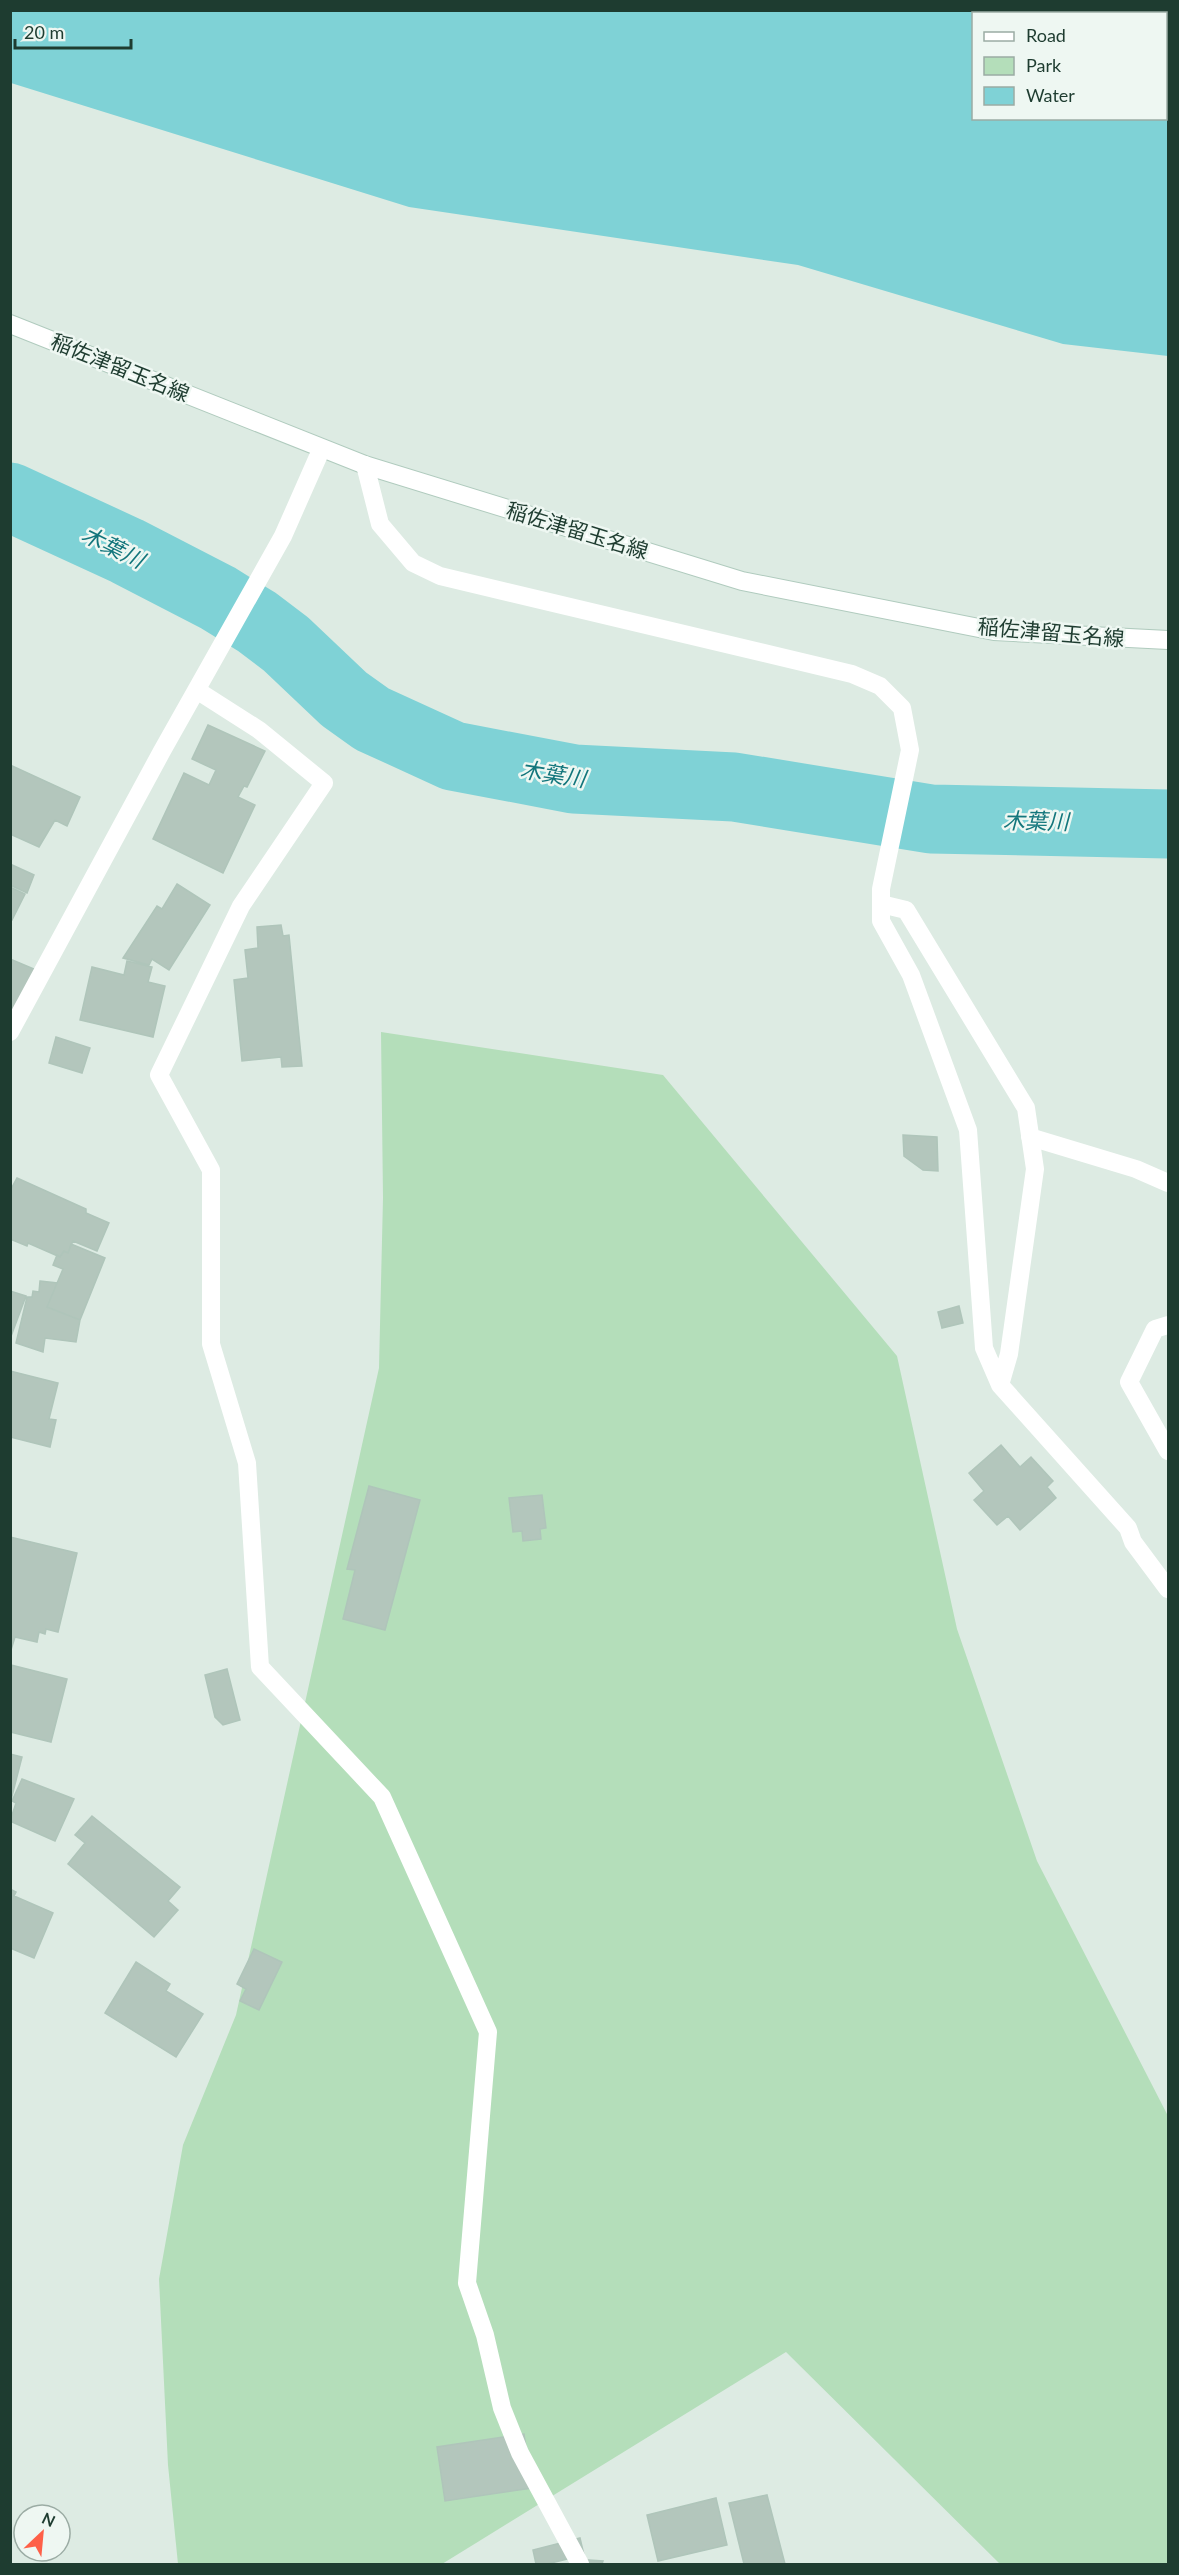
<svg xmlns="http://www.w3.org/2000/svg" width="1179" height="2575" font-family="Lato,'Noto Sans JP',sans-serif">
<rect width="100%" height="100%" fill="#ddebe3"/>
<!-- green -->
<path fill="#b4deba" d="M381,1032L663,1075L897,1356L957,1629L1037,1861L1168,2116V2564H1000L786,2352L442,2564H178L168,2465L159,2279L183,2145L236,2015L379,1368L383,1198Z"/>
<!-- water -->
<path fill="#7fd2d6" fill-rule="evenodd" d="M11,10L1168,11V356L1063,344L798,265L409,207L11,83ZM974,14H1166V118H974Z"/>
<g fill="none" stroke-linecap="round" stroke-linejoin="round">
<!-- river -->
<path stroke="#7fd2d6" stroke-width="69" d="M10,497L127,551L218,598L257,622L286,644L344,699L372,719L453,756L574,779L734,787L931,819L1168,824"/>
</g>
<!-- building -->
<path fill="#b3c6bc" stroke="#afc5ba" stroke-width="1.5" d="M208,725L265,751L247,787L244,786L238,797L255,805L223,873L153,839L184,773L209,785L216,770L192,759Z
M10,765L80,797L67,826L55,820L39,847L10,834Z
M10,864L34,875L27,893L10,885Z
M177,884L210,905L169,970L152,959L149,965L123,958L157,906L162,909Z
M10,887L25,894L12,920L10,919Z
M281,925L283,936L289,935L302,1066L282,1067L281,1057L242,1061L234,980L248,978L245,950L258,948L257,927Z
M10,959L36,970L10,1025Z
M127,961L152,967L148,982L165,986L153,1037L80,1020L92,967L124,975Z
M56,1037L90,1048L82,1073L49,1063Z
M903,1135L937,1137L938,1171L923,1170L904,1156Z
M17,1178L86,1209V1213L109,1223L97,1251L73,1241L68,1253L64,1251L60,1257L28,1243L27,1246L10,1239V1191Z
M71,1244L105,1258L80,1320L47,1307L63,1269L53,1265L57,1255L60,1257L64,1251L68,1253Z
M40,1281L57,1283L47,1307L80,1320L76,1342L45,1338L43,1352L16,1343L27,1297H32L33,1291L39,1292Z
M10,1291L26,1296L10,1339Z
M959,1306L963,1323L942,1328L938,1312Z
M10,1371L58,1383L49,1419L56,1420L50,1447L10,1437Z
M1001,1445L1020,1467L1031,1457L1053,1481L1047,1487L1056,1498L1020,1530L1008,1516L997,1525L974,1500L984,1491L969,1473Z
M369,1486L420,1500L385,1630L343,1619L355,1570L347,1569Z
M542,1495L546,1528L540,1529L541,1539L523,1541L522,1531L513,1532L509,1498Z
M10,1537L77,1553L58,1632L46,1629L45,1634L39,1632L37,1642L15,1637L10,1653Z
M11,1665L67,1679L51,1742L10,1732Z
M227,1669L240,1720L223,1725L215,1717L205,1675Z
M10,1754L22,1757L11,1800H10Z
M22,1779L74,1799L55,1841L10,1821L16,1803L12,1801Z
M92,1816L180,1887L168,1901L178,1910L154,1937L68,1864L85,1843L75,1835Z
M10,1889L16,1892L14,1896L53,1913L34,1958L10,1948Z
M254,1949L282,1962L259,2010L240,2001L246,1989L237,1984Z
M136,1962L170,1984L166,1991L203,2014L176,2057L105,2013Z
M524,2434L532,2488L445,2501L437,2447Z
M767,2495L785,2564H744L729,2503Z
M716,2498L727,2545L658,2561L647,2515Z
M580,2538L584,2555L547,2564H536L533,2550Z
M573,2559L603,2561L602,2564H572Z"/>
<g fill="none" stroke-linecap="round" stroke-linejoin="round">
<defs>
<path id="secondary" d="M10,324L365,465L742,581L994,631L1168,640"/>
</defs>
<!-- secondary casing -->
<use href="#secondary" stroke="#b0cbbe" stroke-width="20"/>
<!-- street -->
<path stroke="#fff" stroke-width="18" d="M365,465L380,524L413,563L440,576L852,674L880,686L902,708L910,750L881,889V921L911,975L968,1130L984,1348L1000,1385L1128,1528L1133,1542L1168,1589
M198,691L259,730L324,783L241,906L159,1075L211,1170V1344L247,1463L260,1667L382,1797L488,2032L467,2283L485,2335L502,2408L520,2453L580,2564
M881,904L906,910L1026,1108L1035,1169L1009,1354L1000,1385
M10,1032L162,751L283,536L321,450
M1030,1137L1136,1169L1168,1183
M1168,1325L1155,1329L1129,1382L1168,1451"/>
<!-- secondary -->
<use href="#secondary" stroke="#fff" stroke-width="18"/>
</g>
<g text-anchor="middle" stroke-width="5" stroke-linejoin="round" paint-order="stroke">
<!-- street labels -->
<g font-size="21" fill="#1e3c30" stroke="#eef7f2">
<text transform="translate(120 368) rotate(22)" y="7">稲佐津留玉名線</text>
<text transform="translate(577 531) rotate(17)" y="7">稲佐津留玉名線</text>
<text transform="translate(1051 633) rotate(5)" y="7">稲佐津留玉名線</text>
</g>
<!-- water labels -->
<g font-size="22" font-style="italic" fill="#13767c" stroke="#eef7f2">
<text transform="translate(113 547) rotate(26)" y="8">木葉川</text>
<text transform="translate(553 774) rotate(9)" y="8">木葉川</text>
<text transform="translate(1036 821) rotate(1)" y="8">木葉川</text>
</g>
</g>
<!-- border -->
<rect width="1179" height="2575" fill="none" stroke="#1e3c30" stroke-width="24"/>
<!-- legend -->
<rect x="972" y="12" width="195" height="108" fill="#eef7f2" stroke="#9baca4" stroke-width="1.5"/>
<rect x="984" y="32" width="30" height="9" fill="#ffffff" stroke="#9baca4" stroke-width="1.5"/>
<text x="1026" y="42" font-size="18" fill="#1e3c30">Road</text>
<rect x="984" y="57" width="30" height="18" fill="#b4deba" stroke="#9baca4" stroke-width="1.5"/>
<text x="1026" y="72" font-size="18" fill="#1e3c30">Park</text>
<rect x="984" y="87" width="30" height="18" fill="#7fd2d6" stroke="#9baca4" stroke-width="1.5"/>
<text x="1026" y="102" font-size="18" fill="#1e3c30">Water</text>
<!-- north arrow -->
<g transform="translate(42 2533) rotate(26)"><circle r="28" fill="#eef7f2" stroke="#9baca4" stroke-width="1.5"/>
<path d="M0-4.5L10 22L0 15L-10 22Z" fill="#fe6048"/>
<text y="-9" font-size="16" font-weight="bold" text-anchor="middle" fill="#1e3c30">N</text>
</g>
<!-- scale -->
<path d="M15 39v9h116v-9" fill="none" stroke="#1e3c30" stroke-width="3"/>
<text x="24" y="39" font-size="18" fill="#1e3c30" stroke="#eef7f2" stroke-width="4.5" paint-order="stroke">20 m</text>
</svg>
